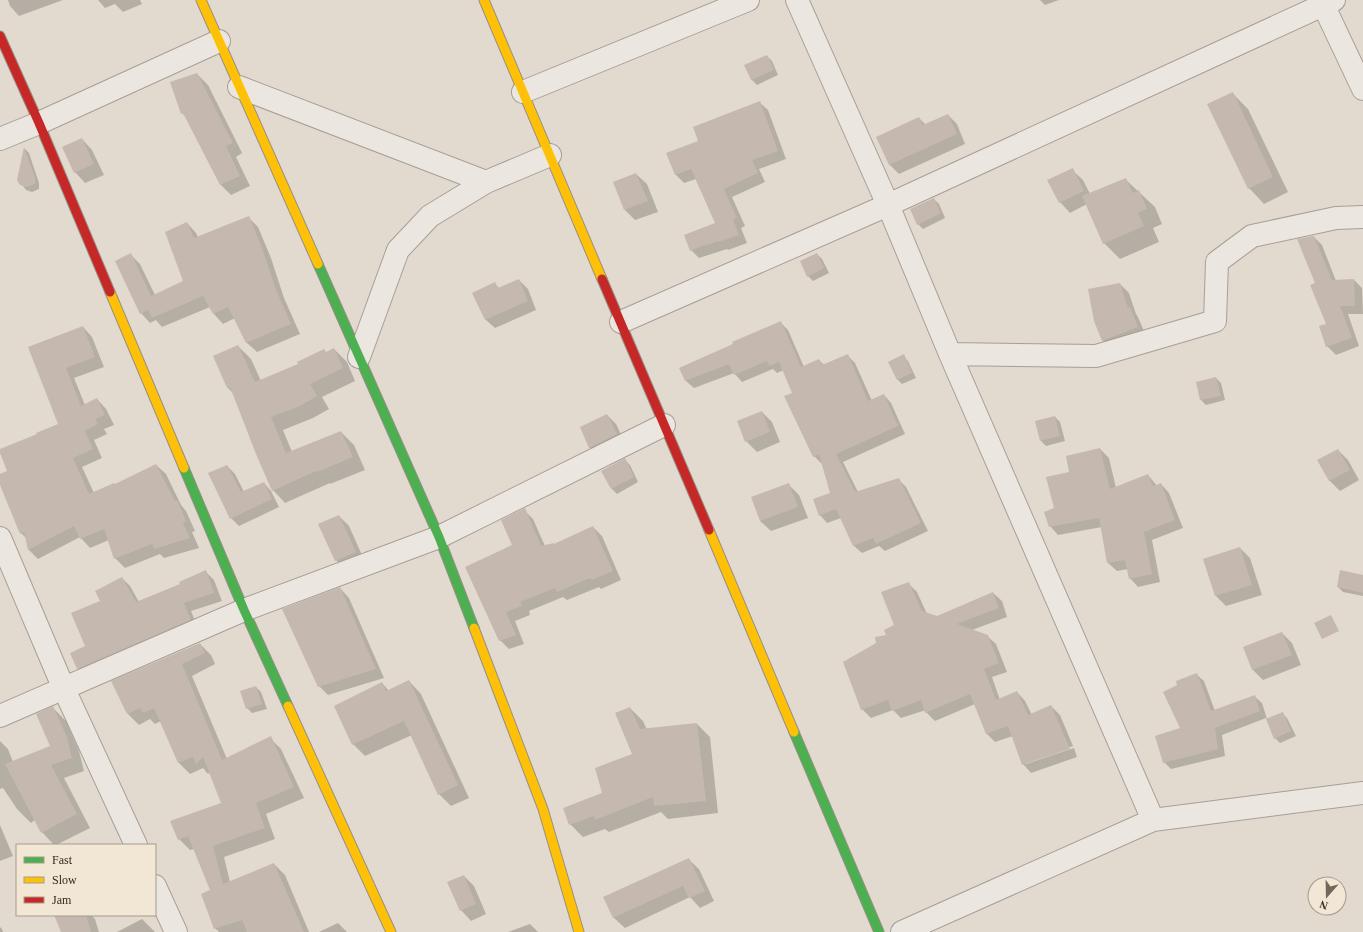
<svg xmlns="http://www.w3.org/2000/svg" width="1363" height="932" font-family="Georgia,serif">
<rect width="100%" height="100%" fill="#e2dace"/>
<!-- shadow -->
<path fill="#0003" d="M8,0H63L19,16L10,6Z
M98,0H140L142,4L123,12L115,4L105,8Z
M1040,0H1059L1045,5Z
M767,56L772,61L778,75L757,85L752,80L745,66Z
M197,74L208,85L242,153L236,157L250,186L231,195L221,185L186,117L182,113Z
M1232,93L1248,109L1288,192L1264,204L1249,188Z
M759,102L768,110L786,159L759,169L765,182L732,197L745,226L741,228L747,243L728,250L727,249L699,258L691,250L716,223L696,179L684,183L676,175L668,154L700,141Z
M948,115L957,124L965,144L899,174L890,165L877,138L919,118L926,125Z
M82,139L92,150L104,175L85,183L75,172Z
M25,149L29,153L39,183V189L32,192L26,190L18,179Z
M1072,170L1083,180L1090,194L1125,179L1155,207L1162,224L1153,228L1159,242L1120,259L1104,243L1087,204L1070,213L1060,202Z
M636,174L647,184L658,212L635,220L625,210L614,182Z
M934,199L939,204L945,218L923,229L918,224Z
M248,217L258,227L271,258L284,298L300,334L257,352L247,343L235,318L223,324L214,314L210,307L162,327L156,320L150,323L141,313L130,254L140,264L155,295L185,282L187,223L196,233L198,237Z
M1314,237L1322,245L1336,281L1354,280L1362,288L1363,314H1348L1359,346L1336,355L1327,346V324L1316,283Z
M817,254L822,259L829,273L813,281L808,276Z
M519,280L528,289L536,310L495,328L486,320L473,294L494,283L499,288Z
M1120,284L1129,293L1136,314L1138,317L1146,336L1112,349L1103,341Z
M780,322L788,330L804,367L819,360L824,365L847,355L855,363L872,401L884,395L891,403L905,434L843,462L858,492L898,479L906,487L928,531L885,551L879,546L862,553L854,546L841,518L827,523L820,515L831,494L822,464L814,456L793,394L784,370L777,373L773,369L742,382L734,373L694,388L686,381L681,369Z
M83,327L92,337L104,367L74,378L85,405L97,399L106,409L114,425L104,429L107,434L94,440L102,458L82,467L94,493L115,485L156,465L166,474L181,505L186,511L195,531L192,532L199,548L164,558L160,554L125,568L115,558L109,540L90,548L80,537L38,559L29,550L26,538L21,533L0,482V475L8,472L0,450L38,435L59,424L29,347Z
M238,346L251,359L261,381L334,349L347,362L355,381L322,397L329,409L313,418L283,430L292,452L341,432L354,445L365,470L330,484V483L285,503L273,490L233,393L228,388L214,357Z
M903,356L908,361L916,378L902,384L897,379Z
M1216,378L1221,383L1225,400L1206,405L1201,400L1197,383Z
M762,412L772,422L780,442L757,452L746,441Z
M607,415L616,424L625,443L599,456L590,448L581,427Z
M1055,417L1060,422L1065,441L1046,446L1041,441L1036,422Z
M1100,449L1109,458L1116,488L1148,475L1157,486L1161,484L1169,493L1183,528L1152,540L1160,582L1138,587L1130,578L1128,569L1117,571L1108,563L1102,527L1058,535L1050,526L1055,509L1071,473Z
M1338,450L1348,460L1359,480L1340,491L1329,480Z
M625,460L630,465L638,482L617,494L612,489L602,471Z
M227,466L235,474L244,492L264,483L271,491L279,507L239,526L231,518Z
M789,485L799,495L808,518L771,531L760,521Z
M524,510L533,519L545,546L555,545L593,527L602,536L621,580L601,589L599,587L567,600L563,597L529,611L530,615L515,621L524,644L509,649L500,640L513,546Z
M339,516L349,526L365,562L346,571L336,560Z
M1240,548L1250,558L1262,595L1226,606L1216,596L1204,559Z
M206,572L214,580L222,601L191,611L198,628L86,676L78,668L102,602L122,578L130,586L139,602L181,585Z
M1363,576V596L1343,592L1338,587Z
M908,583L917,592L927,614L937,617L993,593L1002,601L1007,617L972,630L987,636L996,644L1007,672L992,677L1000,700L1017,692L1025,701L1032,715L1051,706L1060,715L1073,746L1026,762V764L1074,748L1077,757L1031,773L1023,764L1013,736L995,742L987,734L975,704L935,721L926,712V710L901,718L893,710L871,718L862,709L878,643L888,635L895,626Z
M340,588L349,598L384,678L328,695L319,686Z
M1282,633L1292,643L1301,665L1263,680L1253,670L1244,647Z
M200,644L211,655L215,664L192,676L227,759L270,738L281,749L304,798L266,814L275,839L224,857L230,882L274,864L285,875L309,932H219L215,928L211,891L194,849L190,850L179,839L222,803L210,772L208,774L203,768L190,774L179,763L161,721L155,724L150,719L139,725L128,714L113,682Z
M1196,674L1204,681L1215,711L1254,696L1262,703L1267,719L1282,713L1287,718L1296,736L1280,743L1275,738L1266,718L1222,735L1225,756L1171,769L1164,762L1181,729Z
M409,681L421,694L469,798L451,806L439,794L412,735L365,756L353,744L382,683L389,691Z
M256,687L261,692L267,709L252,713L247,708Z
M53,708L66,721L79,751L84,771L64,778L90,828L56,845H54L42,832L35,820L31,823L17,809L3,788L0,789V741L8,749L13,762L52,747Z
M630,708L643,721L647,730L697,724L710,737L718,813L668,819L661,812L609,832L605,829L583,837L570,824L603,793L633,754Z
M0,825L13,856L0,861Z
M688,859L699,869L714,901L700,908L690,897L625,928L614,918L605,897Z
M464,876L474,886L486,914L471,921L461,910Z
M58,915H91L95,919L99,932H62Z
M142,919L155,932H117Z
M338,923L347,932H319Z
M530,924L538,932H508Z
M0,927L2,929L3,932H0Z"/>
<!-- building -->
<path fill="#c5b8af" d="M767,55L774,70L751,80L744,65Z
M197,73L233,143L226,146L240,176L220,185L183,113L181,114L170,82Z
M1233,92L1273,177L1248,189L1207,104Z
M760,101L778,151L752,160L758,173L724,189L737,218L733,219L739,235L719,242L718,241L705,246V245L690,251L684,235L715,223L691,169L675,175L666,153L698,141L693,127Z
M948,114L957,134L889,165L876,137L919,117L923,125Z
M82,138L94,164L74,173L62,147Z
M24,147L35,177V184L26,187L20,185L17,180Z
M1073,168L1084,191L1059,203L1047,180Z
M636,173L648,201L624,210L613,182Z
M1126,178L1133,193L1139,190L1147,209L1138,213L1144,226L1103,244L1082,196Z
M934,198L941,213L917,225L910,209Z
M249,216L262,248L275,287L291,324L246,343L228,307L213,314L203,296L152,318L148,310L140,314L115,261L131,253L151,296L183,281L165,232L187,222L194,238Z
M1314,236L1332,280L1354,279L1355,306H1340L1352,338L1326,347L1319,326L1326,324L1310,285L1315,283L1297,239Z
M817,253L824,268L807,277L800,261Z
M519,279L528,301L485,320L472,293L495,282L498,288Z
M1120,283L1128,308L1130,307L1138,327L1102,341L1094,321L1088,289Z
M781,321L801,367L819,359L822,365L848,354L868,401L884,394L898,426L836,454L855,492L899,478L921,523L876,544L873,538L853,546L836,509L819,516L813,499L830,493L819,454L813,457L784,396L792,393L779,362L769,366L767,361L734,375L729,364L685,381L679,368L733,344L732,342Z
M83,326L95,357L66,368L81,406L97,398L105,415L95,419L98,424L85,431L93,449L73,458L89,494L114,483L115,484L156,464L175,501L177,500L186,521L183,523L190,538L154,549L152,544L114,559L104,529L80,539L74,526L28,550L24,532L20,534L0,485V474L7,471L0,453V449L37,434L36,433L58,424L28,347Z
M238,345L255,382L298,364L297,362L324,349L326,352L334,348L343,368L310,384L317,396L300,406L271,417L286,453L341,431L353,457L317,472L316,471L272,491L256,454L230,387L227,388L213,356Z
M904,354L912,373L897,380L888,362Z
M1216,377L1221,396L1200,400L1196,382Z
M762,411L770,432L745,442L737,421Z
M607,414L617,434L589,448L580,427Z
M1055,416L1060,436L1040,441L1035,421Z
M1100,448L1110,489L1148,474L1153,486L1161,483L1175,520L1144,532L1152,574L1129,579L1125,560L1107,563L1099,518L1049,527L1044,512L1054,508L1046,477L1069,472L1066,456Z
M1338,449L1350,470L1329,481L1317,460Z
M625,458L634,477L611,489L601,471Z
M227,465L241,492L264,482L272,499L230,519L208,473Z
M789,483L798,507L760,521L751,497Z
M525,508L541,546L554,543V544L593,526L613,571L592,580L590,578L557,592L555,588L520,602L522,606L506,612L516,635L499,641L465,567L512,545L501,520Z
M339,515L356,552L335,561L318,524Z
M1240,547L1252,585L1215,596L1203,559Z
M206,570L214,593L184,603L191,620L77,669L70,653L85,646L71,613L100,601L95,591L122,577L136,602L180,584L179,582Z
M1340,570L1363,575V593L1337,587Z
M909,582L922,611L937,616L993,592L999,608L957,624L988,635L999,663L984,669L996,700L1017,691L1028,715L1051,705L1070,749L1022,765L1008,726L986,734L970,694L925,713L921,700L892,711L888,700L861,710L843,662L876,643L875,637L886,635L884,630L894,625L881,592Z
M340,587L376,669L318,687L282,609Z
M1331,615L1339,631L1322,639L1314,623Z
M1282,632L1292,655L1252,670L1243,647Z
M200,643L205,653L182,664L222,760L271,736L294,787L256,803L265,828L213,846L223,884L274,863L304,932H247L242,920L214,929L201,894L210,890L188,836L178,840L170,821L221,803L203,757L196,764L193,757L178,763L154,708L143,713L140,708L127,714L111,681Z
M1197,673L1211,711L1255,695L1260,711L1215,728L1218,749L1163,763L1155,736L1180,728L1163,692L1177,685L1176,681Z
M409,680L458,785L438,795L404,721L352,745L334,706L382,682L386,691Z
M256,686L262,704L246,709L240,691Z
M53,706L67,737L72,758L51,765L77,814L41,833L5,764L50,746L36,714Z
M630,707L640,729L697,723L706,801L654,806L653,797L595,820L594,816L569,825L563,808L602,793L595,768L632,754L615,713Z
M1283,712L1291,731L1274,739L1266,719Z
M689,858L705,891L689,898L683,886L613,918L603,897Z
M464,875L476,904L460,911L447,882Z
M54,915H86L91,932H61Z"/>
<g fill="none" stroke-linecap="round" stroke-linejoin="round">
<defs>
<path id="street" d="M797,0L888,205L950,354L1153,820
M1321,0L1363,89
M239,87L486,182
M523,92L748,0
M0,139L39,123L219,41
M621,322L888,205L1334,0
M950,354L1096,356L1215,321L1217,262L1252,236L1336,218L1363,217
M359,357L398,250L430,216L486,182L550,155
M0,538L64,689L136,845
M0,716L244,610L439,537L664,425
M155,886L176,932
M902,932L1153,820L1363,793"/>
<path id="fast" d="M318,264L439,537L474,628
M184,468L244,610L288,706
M794,732L879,932"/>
<path id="slow" d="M201,0L318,264
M484,0L602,279
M110,292L184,468
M709,530L794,732
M474,628L543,809L579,932
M288,706L391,932"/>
<path id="jam" d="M0,36L39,123L110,292
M602,279L709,530"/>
</defs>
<!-- street casing -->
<use href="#street" stroke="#a79f97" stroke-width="24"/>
<!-- fast casing -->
<use href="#fast" stroke="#978f87" stroke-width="11"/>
<!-- slow casing -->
<use href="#slow" stroke="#978f87" stroke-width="11"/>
<!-- jam casing -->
<use href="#jam" stroke="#978f87" stroke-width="11"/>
<!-- street -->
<use href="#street" stroke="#ebe6df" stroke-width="22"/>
<!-- fast -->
<use href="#fast" stroke="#4caf50" stroke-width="9"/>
<!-- slow -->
<use href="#slow" stroke="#ffc107" stroke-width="9"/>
<!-- jam -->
<use href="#jam" stroke="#c62828" stroke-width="9"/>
</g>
<!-- legend -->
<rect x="16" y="844" width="140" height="72" fill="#f2e6d5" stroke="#a69a8d"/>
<rect x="24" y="857" width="20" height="6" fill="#4caf50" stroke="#a69a8d"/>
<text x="52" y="864" font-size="12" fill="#352720">Fast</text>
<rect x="24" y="877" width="20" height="6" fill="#ffc107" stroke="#a69a8d"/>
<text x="52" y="884" font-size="12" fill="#352720">Slow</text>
<rect x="24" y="897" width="20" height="6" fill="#c62828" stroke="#a69a8d"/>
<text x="52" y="904" font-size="12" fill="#352720">Jam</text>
<!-- north arrow -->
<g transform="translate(1327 896) rotate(200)"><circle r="19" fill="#f2e6d5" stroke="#a69a8d"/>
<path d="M0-3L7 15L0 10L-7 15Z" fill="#72665d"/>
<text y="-6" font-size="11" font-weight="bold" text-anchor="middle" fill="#352720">N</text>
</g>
</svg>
